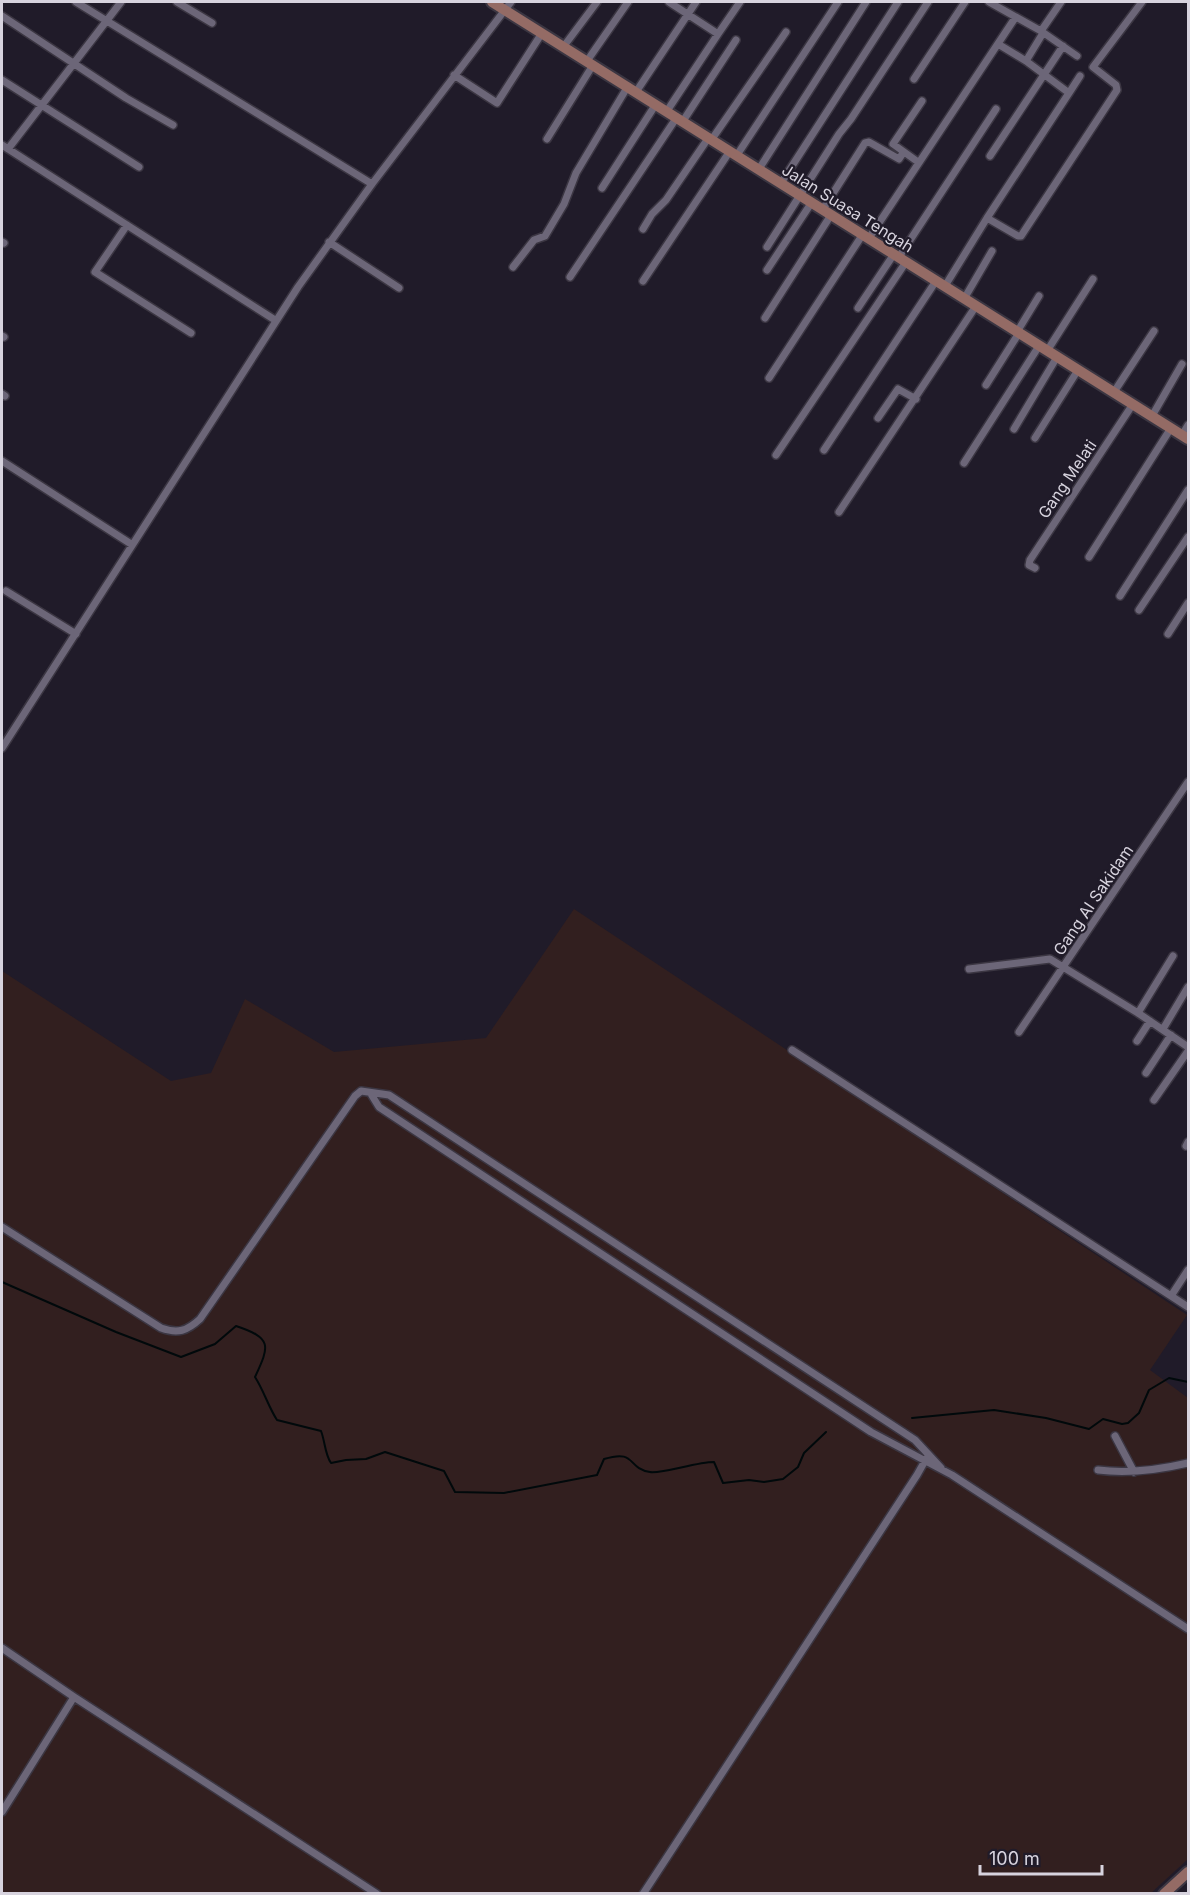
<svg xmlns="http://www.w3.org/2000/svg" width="1190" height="1895" font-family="Inter,sans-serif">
<rect width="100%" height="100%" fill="#201b29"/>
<!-- industrial -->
<path fill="#321f1f" d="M574,909L1187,1315L1150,1370L1188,1398V1859L1150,1894L2,1893V971L171,1081L211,1073L245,999L334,1052L486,1038Z"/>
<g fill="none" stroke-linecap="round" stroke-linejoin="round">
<!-- stream -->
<path stroke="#00090b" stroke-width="2" d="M2,1282L116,1332L181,1357L215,1344L236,1326C272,1338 270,1345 255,1377C264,1391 268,1406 277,1420L321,1431C325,1441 325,1455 331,1463L346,1460L366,1459L385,1452L444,1471L455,1492L504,1493L597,1475L604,1459C637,1449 626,1468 650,1472C662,1474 696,1462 714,1462L723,1483L749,1480L764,1482L783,1479L798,1467L804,1453L826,1432
M912,1418L994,1410L1046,1418L1089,1429L1103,1419L1122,1424L1128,1423L1139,1413L1149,1390L1169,1378L1188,1382"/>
<defs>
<path id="street" d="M76,2L372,184
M177,2L212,23
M669,2L718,34L740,2
M989,2L1041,31L1077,56
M2,16L126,98L173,125
M1041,31L1061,2
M998,44L1026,61L1069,93L1080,76
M564,46L597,2
M587,61L628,2
M1026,61L1043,33
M454,75L497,103L542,33
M914,79L965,2
M2,80L139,167
M636,92L696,2
M667,111L718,34
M683,121L736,40
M547,139L593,65
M712,139L786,32
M2,145L275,320
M8,149L121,2
M737,155L838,2
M990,156L1063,46
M918,162L893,144L922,101
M759,169L866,2
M781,183L898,2
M602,188L656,104
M823,209L865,143L869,142L899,159L903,153
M987,218L1018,236H1021L1117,90L1116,85L1093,67L1142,2
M127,225L95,272L191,333
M643,229L652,214L666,200L709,137
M869,238L1015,18
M2,242L4,243
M329,242L399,288
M767,247L839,134L851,119L928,2
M899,257L996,109
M513,267L534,240L545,236L564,204L576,173L628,86
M767,270L812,202
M570,277L677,117
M643,281L730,151
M945,286L987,218L1069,93
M964,299L992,251
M858,308L894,254
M765,318L831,215
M1017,332L1039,296
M2,336L4,337
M1047,351L1093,279
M769,378L863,234
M986,385L1019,333
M1114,392L1154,331
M2,394L5,396
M1152,416L1182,364
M878,418L898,389L916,399
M1014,429L1057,357
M1182,435L1188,425
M1035,438L1078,370
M824,450L936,281
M776,455L906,262
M2,461L131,544
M964,463L1039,346
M839,512L976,306
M1089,557L1171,428
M1035,568L1029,565L1030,560L1133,404
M6,591L76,634
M1120,596L1188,490
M1139,610L1188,537
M1168,634L1188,603
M2,748L298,287L372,184L511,2
M969,969L1050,959L1138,1013L1188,1047
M1138,1013L1173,956
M1163,1029L1188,987
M1019,1032L1188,782
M1137,1041L1150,1021
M792,1050L1188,1307
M1146,1073L1171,1035
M371,1094L379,1107L871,1432L952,1475L1188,1629
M1154,1100L1188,1051
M1186,1146L1188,1142
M2,1227L161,1328C178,1334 187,1331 200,1319L355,1096L361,1091L389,1095L915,1440L941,1468
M1171,1296L1188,1270
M1115,1436L1134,1472
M1098,1470C1129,1474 1158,1470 1188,1463
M2,1648L74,1697L377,1894
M2,1812L74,1697
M643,1894L917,1475L926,1459"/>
<path id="secondary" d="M492,2L1188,439
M1164,1894L1188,1872"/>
</defs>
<!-- street casing -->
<use href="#street" stroke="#3b3642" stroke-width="10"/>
<!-- secondary casing -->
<use href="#secondary" stroke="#3b3642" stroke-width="14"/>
<!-- street -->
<use href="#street" stroke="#6c6678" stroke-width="7"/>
<!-- secondary -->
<use href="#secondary" stroke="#946b65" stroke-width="10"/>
</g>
<g text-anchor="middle" stroke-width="4.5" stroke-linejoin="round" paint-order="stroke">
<!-- street labels -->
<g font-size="16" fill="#d7d3de" stroke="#201b29">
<text transform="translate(848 208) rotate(32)" y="6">Jalan Suasa Tengah</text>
<text transform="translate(1067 479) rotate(-56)" y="6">Gang Melati</text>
<text transform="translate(1093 900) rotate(-56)" y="6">Gang Al Sakidam</text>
</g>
</g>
<!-- border -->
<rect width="1190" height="1895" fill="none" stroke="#d7d3de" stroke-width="6"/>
<!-- scale -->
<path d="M980 1865v9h122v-9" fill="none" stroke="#d7d3de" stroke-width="3"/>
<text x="989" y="1865" font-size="18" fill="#d7d3de" stroke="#201b29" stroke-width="4.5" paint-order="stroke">100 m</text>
</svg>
